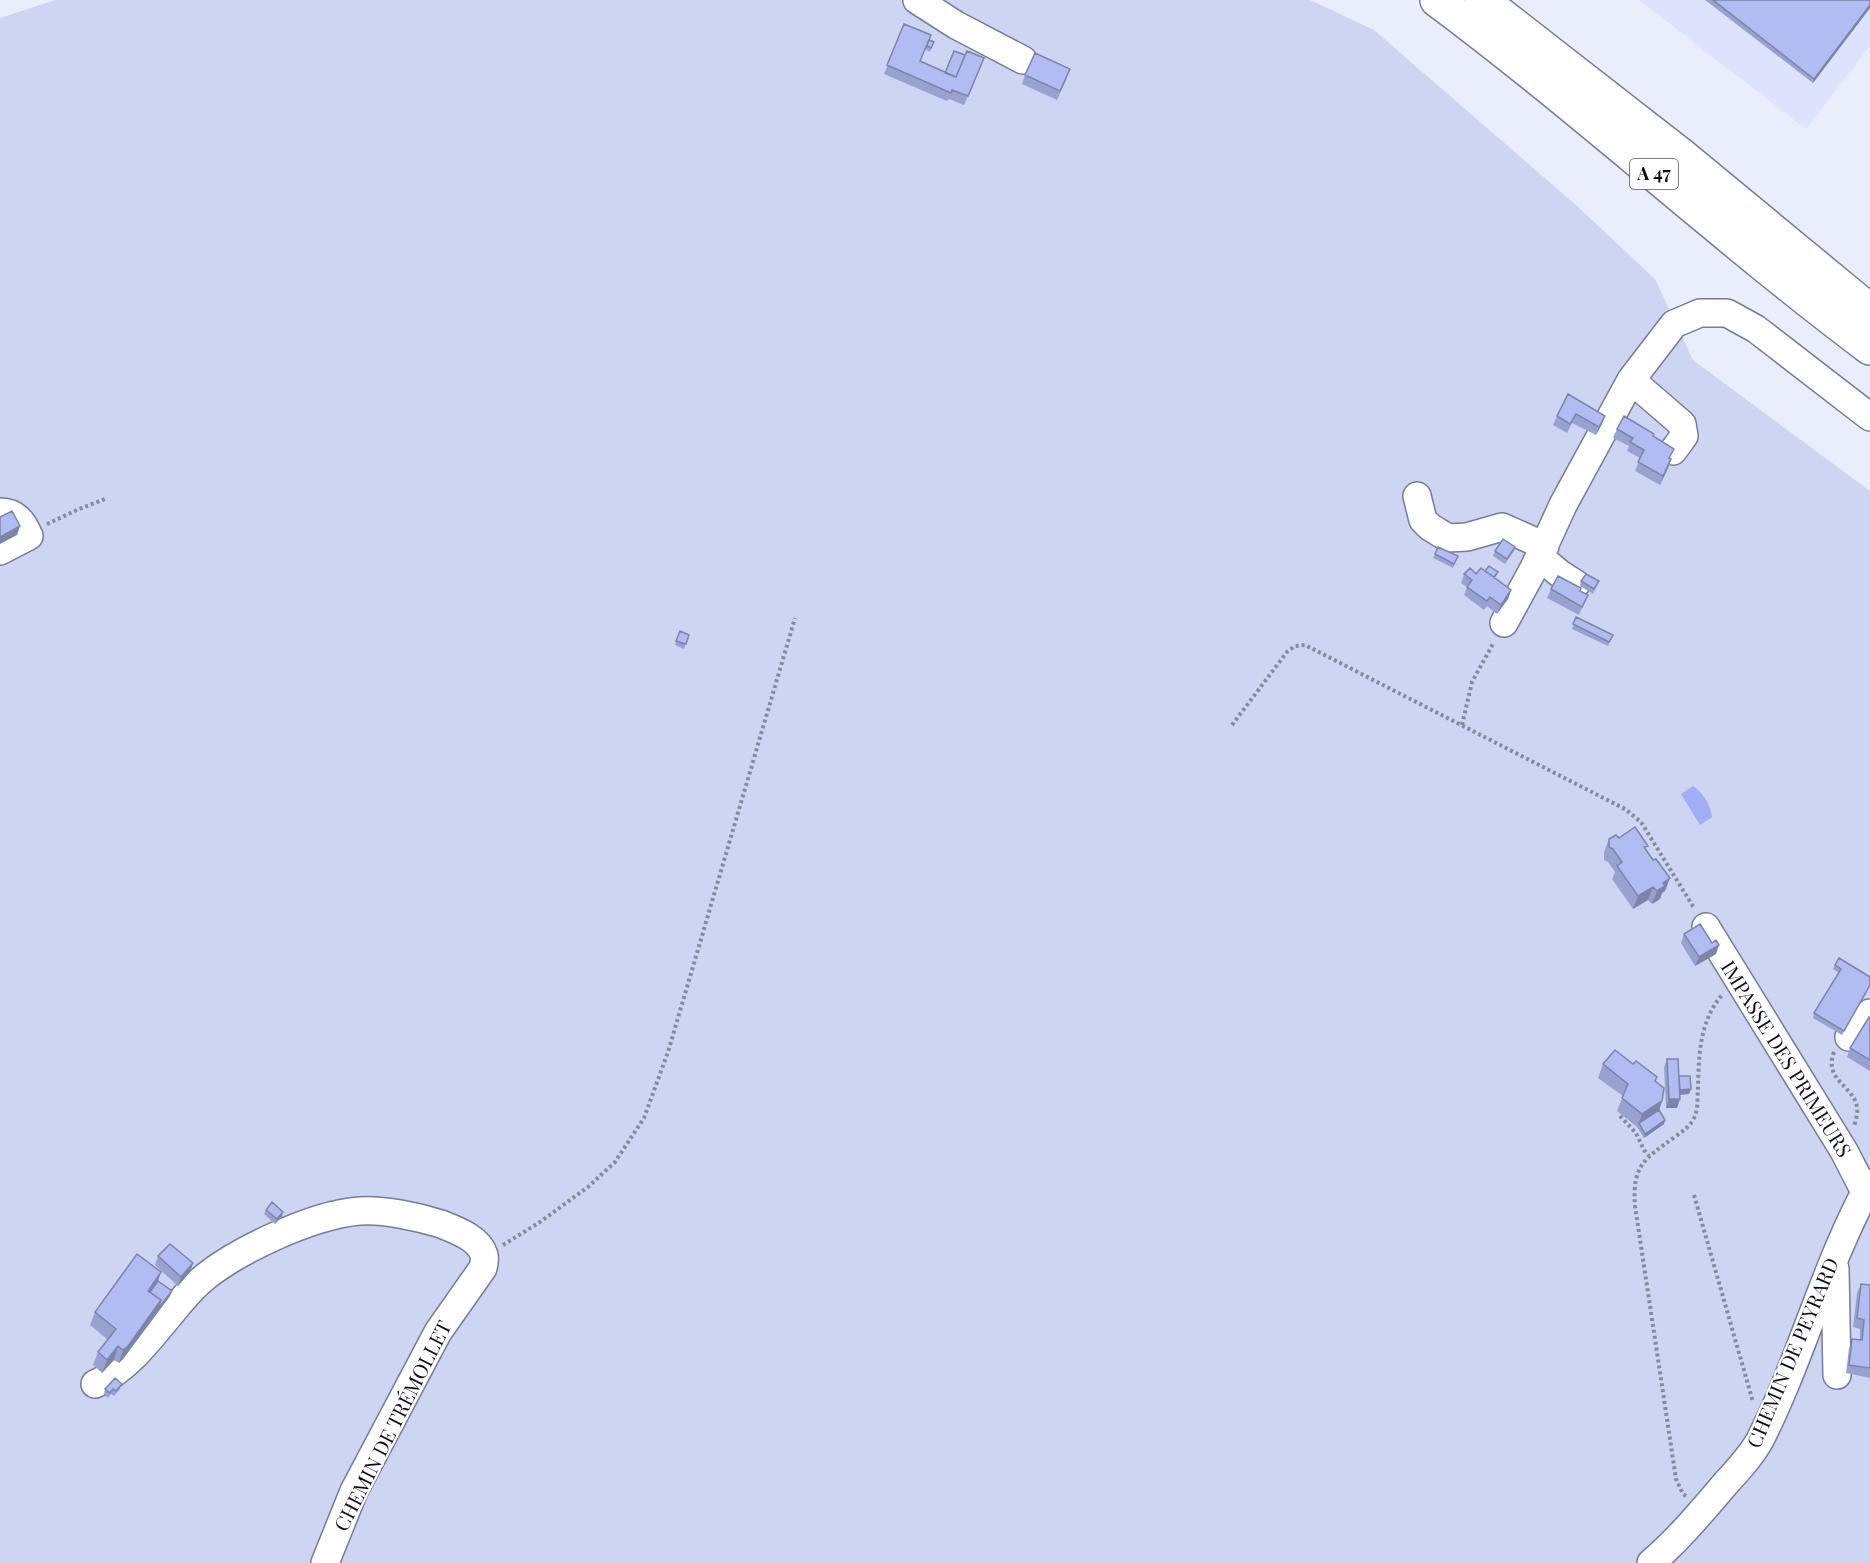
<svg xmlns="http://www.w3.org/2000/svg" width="1870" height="1563" font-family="'Playfair Display',serif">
<rect width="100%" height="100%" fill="#eaedfb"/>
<!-- built -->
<path fill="#dde3fc" d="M1639,0H1870V46L1806,129Z"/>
<!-- green -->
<path fill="#ced5f3" d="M55,0H1310L1374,30L1577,206L1655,279L1693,360L1870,491V1563H0V18Z"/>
<!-- water -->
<path fill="#a1aef5" d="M1693,786C1704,794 1710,804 1712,817L1700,825L1681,794Z"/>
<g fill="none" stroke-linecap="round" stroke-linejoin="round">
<defs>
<path id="minor" d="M917,0L956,25L1023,60
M1631,380L1682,424L1684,436L1673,451
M1417,496L1423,520L1430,527L1448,538L1467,537L1502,527L1545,546
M0,512C16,512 23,522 29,536L0,551
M1540,557L1559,573L1576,584
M1504,623L1534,568L1563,505L1631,380L1674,324L1700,313H1727L1756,329L1870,417
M1706,927L1844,1151L1865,1192
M1849,1037L1870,1013
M1835,1269L1837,1375
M95,1384C134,1368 164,1318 192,1289C224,1255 313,1214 360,1211C382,1209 419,1217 441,1224C456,1230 479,1238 484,1255C485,1259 484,1264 483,1268L438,1332L354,1491L325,1563
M1651,1563C1679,1539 1702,1511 1726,1483C1738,1470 1751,1456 1760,1440C1802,1357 1825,1265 1870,1183"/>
<path id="highway" d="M1437,0C1586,111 1722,237 1870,348
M1482,0L1681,155L1870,311"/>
</defs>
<!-- minor casing -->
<use href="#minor" stroke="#757b9a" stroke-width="30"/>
<!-- highway casing -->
<use href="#highway" stroke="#757b9a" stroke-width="36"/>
<!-- path -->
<path stroke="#878a97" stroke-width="4" stroke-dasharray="3 3" stroke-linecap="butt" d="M47,524L79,509L105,499
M1232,725L1287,652L1295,646L1305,645L1625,809L1641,822L1694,908
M1462,725L1472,682L1494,642
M1834,1052C1823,1080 1854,1086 1857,1107C1858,1113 1856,1120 1854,1126
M1620,1116L1636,1133L1644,1150L1649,1156
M1694,1195L1753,1402
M503,1245L540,1222L588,1187L615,1162L644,1118L668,1052L795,618
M1686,1496L1683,1494L1676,1479L1635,1206C1632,1164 1645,1159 1676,1136C1683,1131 1689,1127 1693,1120C1699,1110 1697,1098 1698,1088C1699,1055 1699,1022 1722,995"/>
<!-- minor -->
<use href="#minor" stroke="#fff" stroke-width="27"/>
<!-- highway -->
<use href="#highway" stroke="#fff" stroke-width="33"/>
</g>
<!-- wall -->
<path fill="#98a2d0" d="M1705,0H1870V8L1813,83Z
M904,24L929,40L932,46L930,52L925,49L920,62L945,73L981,67L964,105L949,99L947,101L884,74Z
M1025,75L1067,78L1057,100L1022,84Z
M1568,394L1602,424L1596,435L1572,423L1567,433L1553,425L1557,416Z
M1617,429L1653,436L1671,459L1668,468L1660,485L1635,471L1640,458L1627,451L1629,446L1613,438Z
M1515,547L1514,551L1505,564L1493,556L1495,551Z
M1435,554L1458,556L1453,568L1433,558Z
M1485,571L1498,572L1495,578L1511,590L1508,599L1497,614L1487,606L1484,610L1464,595L1467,587L1461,583L1464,574H1476Z
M1581,581L1597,585L1593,594L1580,586Z
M1551,589L1580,591L1588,595L1579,615L1547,598Z
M1576,617L1611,639L1608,646L1572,629Z
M680,631L689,635L684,649L675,645Z
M1619,838L1646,850L1665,891L1662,893L1660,899L1652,904L1648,900L1633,909L1612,879L1615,872L1608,862L1604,860V852L1609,839Z
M1684,934L1712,943L1716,954L1695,966L1681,943Z
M1835,965L1870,977V986L1842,1035L1813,1018L1814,1013L1839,973L1833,969Z
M1870,1018V1071L1847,1057L1850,1048Z
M1667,1059L1679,1076L1691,1089L1689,1094L1680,1095V1099L1677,1108H1666L1664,1067Z
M1603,1064H1633L1657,1077L1655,1082L1662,1101L1659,1110L1665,1120L1664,1124L1644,1138L1637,1127L1617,1111L1623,1096L1598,1078Z
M266,1210L282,1216L275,1224L264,1214Z
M158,1256L190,1272L178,1286L155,1265Z
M161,1272L158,1281L170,1296L123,1359L119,1363L114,1360L102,1373L93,1365L98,1352L108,1340L90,1325L95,1312Z
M1861,1284L1870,1285V1378L1846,1373L1849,1348L1852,1339L1860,1340V1329L1853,1327L1857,1293Z
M121,1388L114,1396L111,1394L108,1398L104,1394L105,1389Z"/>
<!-- shaded-wall -->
<path fill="#7c84a9" d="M1870,5V8L1813,83L1814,79Z
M1605,416L1602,424L1596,435L1599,427Z
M1671,459L1668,468L1660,485L1663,476Z
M20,526L17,535L0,544V537Z
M1511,590L1508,599L1497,614L1501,605Z
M1670,878L1665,891L1662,893L1660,899L1652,904L1657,891L1663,883Z
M1653,887L1648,900L1633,909L1638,896Z
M1719,945L1716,954L1695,966L1699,957Z
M1691,1089L1689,1094L1677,1095L1678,1090Z
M1669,1099H1680L1677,1108H1666Z
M1662,1101L1658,1114L1639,1123L1642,1114Z
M1665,1120L1664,1124L1644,1138L1645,1134Z
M283,1212L282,1216L275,1224L277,1219Z
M193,1263L190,1272L178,1286L181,1277Z
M161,1272L156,1286L146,1300L148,1291Z
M172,1291L170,1296L123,1359L119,1363L123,1350L161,1300Z
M118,1346L114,1360L102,1373L107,1360Z"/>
<!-- building -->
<path fill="#b1bcf2" stroke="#7c84a9" stroke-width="1.5" d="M1713,0H1870V5L1814,79Z
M904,24L931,35L920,61L956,77L967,51L984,58L968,96L952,90L951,93L887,65Z
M929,40L934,42L931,48L927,46Z
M954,51L965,55L956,77L945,73Z
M1035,53L1070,69L1060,91L1025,75Z
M1568,394L1605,416L1599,427L1576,414L1570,424L1557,416Z
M1624,416L1654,434L1653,436L1674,449L1669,458L1671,459L1663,476L1638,462L1644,450L1630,442L1633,438L1617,429Z
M12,511L20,526L0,537V517Z
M1503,539L1515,547L1507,559L1495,551Z
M1438,547L1458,556L1454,564L1435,554Z
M1489,566L1498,572L1494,577L1485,571Z
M1470,568L1476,574L1481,568L1511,590L1501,605L1490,597L1487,601L1467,587L1472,580L1464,574Z
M1586,574L1599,581L1594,589L1581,581Z
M1558,576L1581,588L1580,591L1588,595L1582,607L1551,589Z
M1576,617L1613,635L1609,642L1573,624Z
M680,631L689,635L686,644L676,641Z
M1635,827L1648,846L1644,847L1653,860L1656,859L1670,878L1663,883L1665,886L1657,891L1653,887L1638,896L1617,866L1622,862L1613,849L1609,847V839L1616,835L1619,838Z
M1700,924L1712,943L1716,940L1719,945L1699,957L1684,934Z
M1839,958L1870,977V985L1844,1031L1814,1013L1841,969L1835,965Z
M1869,1017L1870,1018V1060L1850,1048Z
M1615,1050L1633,1064L1636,1061L1657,1077L1655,1081L1664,1088L1662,1101L1642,1114L1622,1098L1628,1084L1603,1064Z
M1667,1059H1678L1680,1099H1669Z
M1679,1076H1690L1691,1089L1680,1090Z
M1659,1110L1665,1120L1645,1134L1639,1123Z
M272,1202L283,1212L277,1219L266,1210Z
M170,1244L193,1263L181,1277L158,1256Z
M137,1254L161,1272L148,1291L161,1300L128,1346L123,1350L118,1346L107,1360L98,1352L116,1329L95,1312Z
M158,1281L172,1291L158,1309L161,1300L150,1292Z
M1861,1284L1870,1285V1368L1849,1365L1852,1339L1862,1340L1864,1320L1857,1318Z
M115,1378L122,1384L116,1391L113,1389L110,1393L105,1389Z"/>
<g text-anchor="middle" stroke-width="4.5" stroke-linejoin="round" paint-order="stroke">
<!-- shield labels -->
<rect fill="#fff" stroke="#54565e" stroke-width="1.5" x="1630" y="159" width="48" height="30" rx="4.5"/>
<g font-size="18" font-weight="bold" fill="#0b0d19">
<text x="1654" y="180">A 47</text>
</g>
<!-- street labels -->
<g font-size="20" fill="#0b0d19" stroke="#fff">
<text transform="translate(1786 1059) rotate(58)" y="7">IMPASSE DES PRIMEURS</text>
<text transform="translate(1793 1353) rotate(-67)" y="7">CHEMIN DE PEYRARD</text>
<text transform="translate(393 1426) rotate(-63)" y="7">CHEMIN DE TRÉMOLLET</text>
</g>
</g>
</svg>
